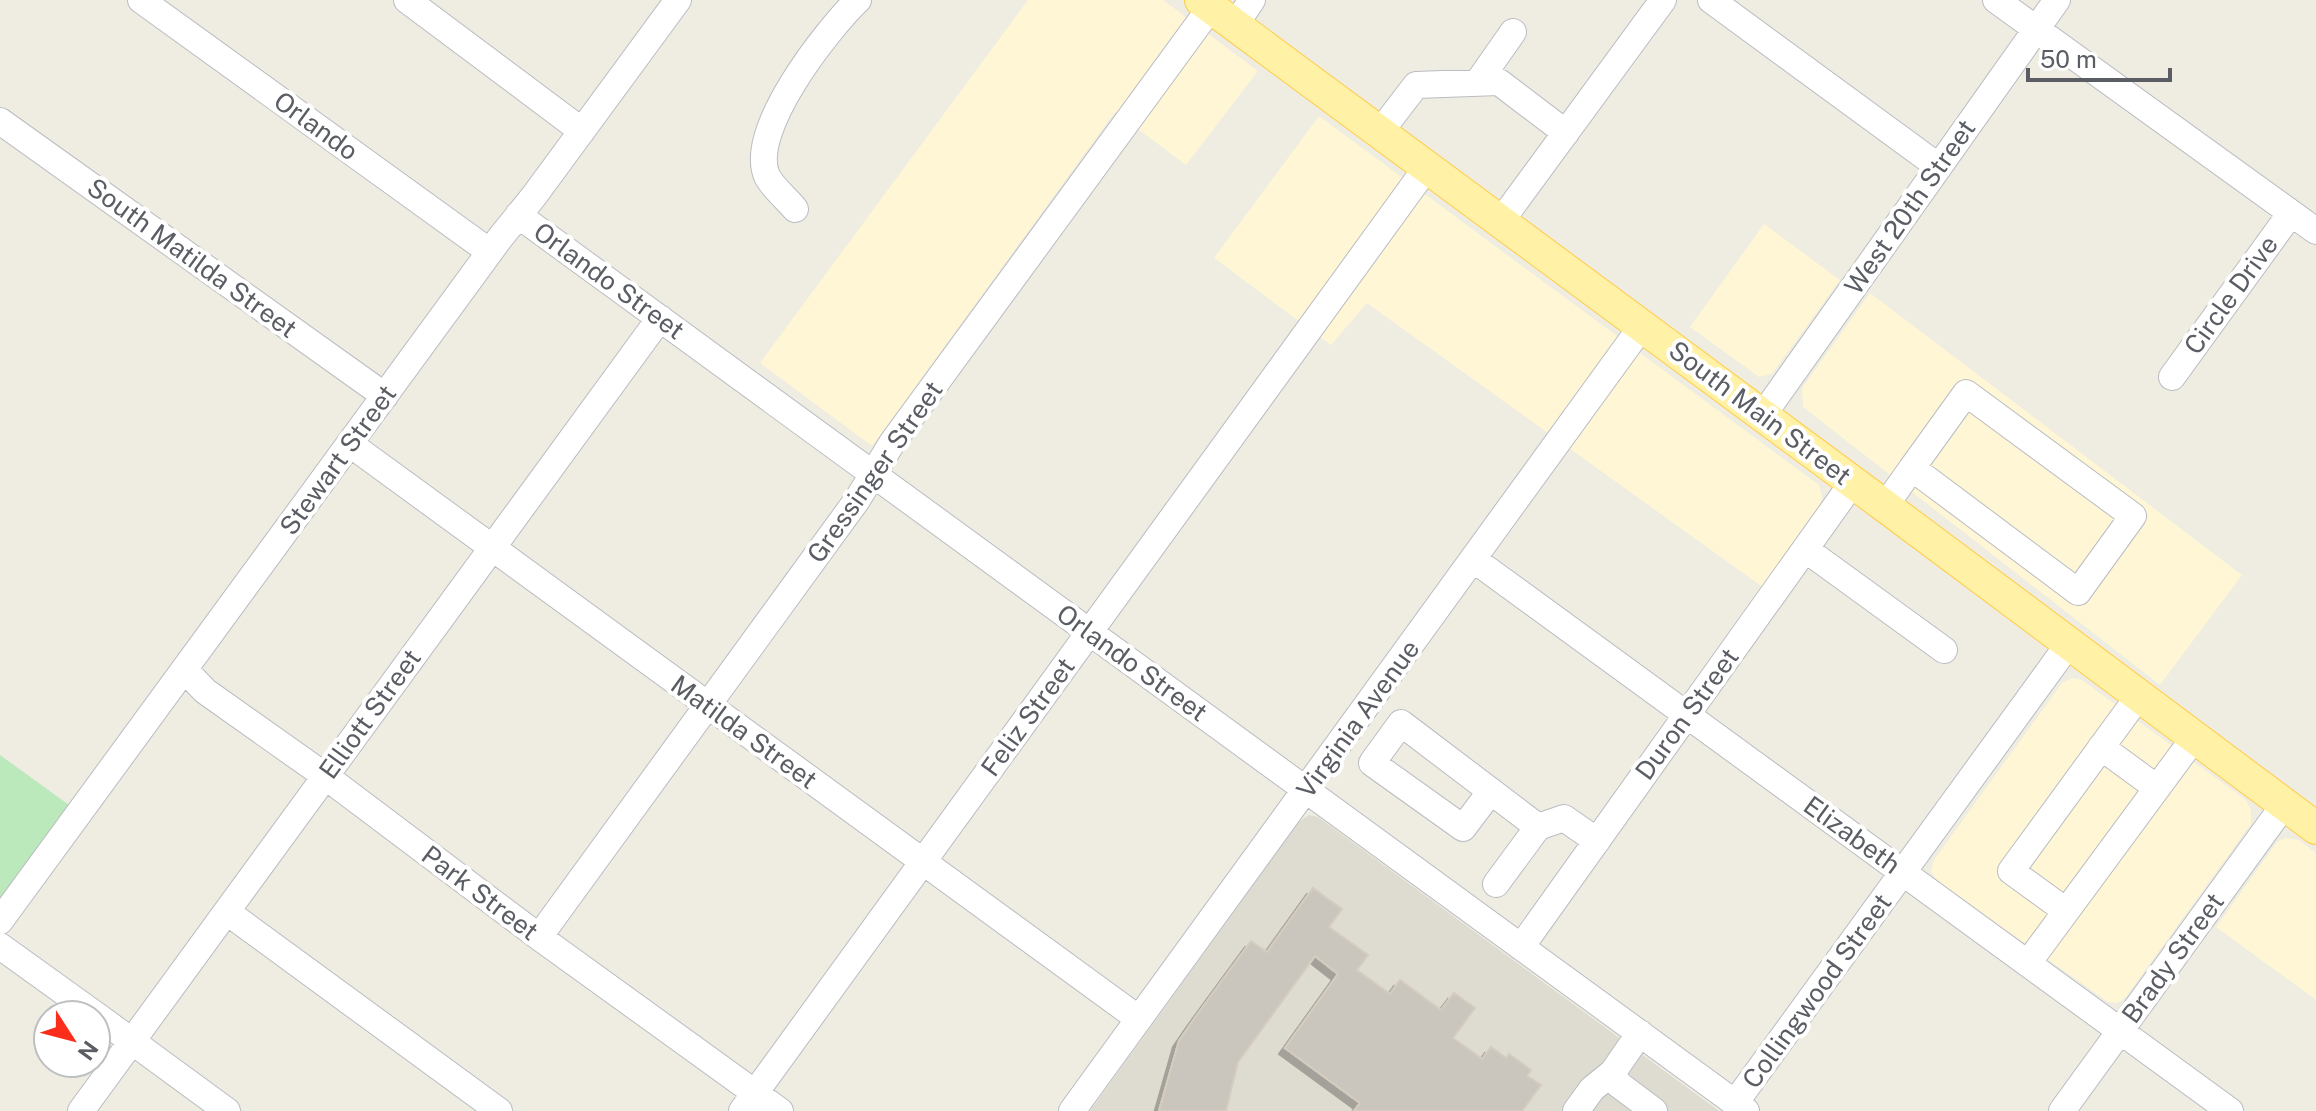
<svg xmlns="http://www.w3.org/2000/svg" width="2316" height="1111" font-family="'Public Sans',sans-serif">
<defs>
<filter id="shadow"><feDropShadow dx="-6" dy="6" stdDeviation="0" flood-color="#0004"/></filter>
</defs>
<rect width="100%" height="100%" fill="#efece1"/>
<!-- commercial -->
<path fill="#fff6d6" d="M1028,0H1163L1258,71L1186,165L1115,112L872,446L760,363Z
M1319,116L1819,485L1822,496L1820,508L1764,588L1367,303L1331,345L1214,258Z
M1764,224L1840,280L1772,374L1759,377L1690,327Z
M1870,293L2242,575L2160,685L1803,407L1802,388Z
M2072,678L2082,680L2246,800L2251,810V824L2125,998L2117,1003L2108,1002L1937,881L1931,871L1934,860L2062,683Z
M2286,838L2299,840L2316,853V1000L2216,927L2277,842Z"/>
<!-- education -->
<path fill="#dedbd0" d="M1309,815L1318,817L1719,1111H1090L1299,822Z"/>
<!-- green -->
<path fill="#bbe9bb" d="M0,755L69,805L0,898Z"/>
<!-- building -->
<path fill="#cac6be" stroke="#d4cdbf" stroke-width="2" filter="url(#shadow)" d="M1313,888L1342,909L1329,927L1368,955L1357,970L1390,994L1400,980L1441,1010L1454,993L1475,1008L1453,1038L1482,1059L1491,1047L1506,1058L1509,1054L1531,1070L1527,1076L1541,1085L1522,1111H1354L1360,1103L1285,1048L1338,974L1315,956L1238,1062L1226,1111H1159L1179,1041L1194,1019L1251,941L1267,952Z"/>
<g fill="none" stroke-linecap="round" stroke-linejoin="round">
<defs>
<path id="minor" d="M141,0L490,252
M407,0L582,131
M1711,0L1939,167
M1996,0L2316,231
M1235,25L1252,0
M1478,82L1513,32
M0,121L385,396
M1380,132L1416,85L1499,82L1566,133
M795,209C787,199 772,187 767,176C747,131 827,30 858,0
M518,215L1746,1111
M1501,221L1663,0
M2172,377L2291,213
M1763,415L2057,0
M350,444L1139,1019
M1885,506L1912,468L2078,592L2133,516L1966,393L1912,468
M1805,549L1944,650
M1473,559L2230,1111
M185,670L205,691L325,776L539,937L780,1111
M2101,747L2157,788
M1491,791L1463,828L1372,763L1401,723L1538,827L1564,818L1597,841
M1496,884L1538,827
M2066,911L2011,871L2138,697
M227,912L499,1111
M0,921L500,238L534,196L678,0
M539,937L857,500L892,443L1211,7
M0,946L96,1015
M1521,947L1853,482
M2028,963L2194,738
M96,1015L227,1111
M1613,1072L1618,1084L1654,1111
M1735,1103L2068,645
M81,1111L660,318
M742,1111L1427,167
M1072,1111L1642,326
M1576,1111L1592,1089L1613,1072L1640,1033
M2062,1111L2284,805"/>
<path id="major" d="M1201,0L1885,506L2316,828"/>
</defs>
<!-- minor casing -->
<use href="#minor" stroke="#b9bcc2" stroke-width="28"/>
<!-- major casing -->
<use href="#major" stroke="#ffcd4a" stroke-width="34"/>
<!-- minor -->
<use href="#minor" stroke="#fff" stroke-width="26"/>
<!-- major -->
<use href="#major" stroke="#fff1a6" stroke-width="32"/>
</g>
<g text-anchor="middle" stroke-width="8" stroke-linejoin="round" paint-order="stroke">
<!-- street labels -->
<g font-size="26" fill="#5a5e64" stroke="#fff">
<text transform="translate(316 126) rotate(36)" y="9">Orlando</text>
<text transform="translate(1910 207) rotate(-55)" y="9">West 20th Street</text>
<text transform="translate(192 258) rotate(36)" y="9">South Matilda Street</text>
<text transform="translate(609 281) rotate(36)" y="9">Orlando Street</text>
<text transform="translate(2231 295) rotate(-54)" y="9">Circle Drive</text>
<text transform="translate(1760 413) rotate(37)" y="9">South Main Street</text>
<text transform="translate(338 460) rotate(-54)" y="9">Stewart Street</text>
<text transform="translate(875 472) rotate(-55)" y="9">Gressinger Street</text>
<text transform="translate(1132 663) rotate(36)" y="9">Orlando Street</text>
<text transform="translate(370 714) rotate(-54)" y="9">Elliott Street</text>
<text transform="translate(1687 714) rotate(-54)" y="9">Duron Street</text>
<text transform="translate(1028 717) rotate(-54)" y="9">Feliz Street</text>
<text transform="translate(1358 719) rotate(-54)" y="9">Virginia Avenue</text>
<text transform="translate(744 732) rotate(36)" y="9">Matilda Street</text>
<text transform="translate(1852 835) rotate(36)" y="9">Elizabeth</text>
<text transform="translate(480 893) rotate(37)" y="9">Park Street</text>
<text transform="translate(2173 958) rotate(-54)" y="9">Brady Street</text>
<text transform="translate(1817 991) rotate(-54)" y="9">Collingwood Street</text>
</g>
</g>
<!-- north arrow -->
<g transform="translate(72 1039) rotate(126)"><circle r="38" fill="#ffffff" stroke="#bdbfc1" stroke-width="2"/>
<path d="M0-6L14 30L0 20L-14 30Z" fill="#fc2d1a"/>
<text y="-12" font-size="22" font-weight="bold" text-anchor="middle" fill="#5a5e64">N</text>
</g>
<!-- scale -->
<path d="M2028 68v12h142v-12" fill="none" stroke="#5a5e64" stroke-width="4"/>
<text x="2040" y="68" font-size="24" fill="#5a5e64" stroke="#ffffff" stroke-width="6" paint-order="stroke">50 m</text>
</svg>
